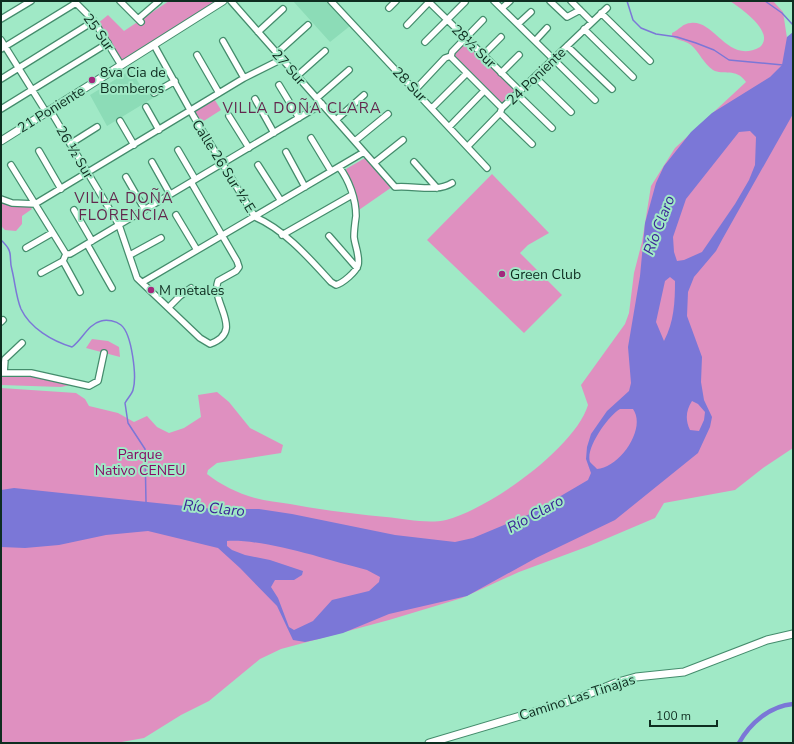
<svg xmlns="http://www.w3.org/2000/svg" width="794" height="744" font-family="'Nunito Sans',sans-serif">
<rect width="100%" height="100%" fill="#a0e9c6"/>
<!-- built -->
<path fill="#8cdcb7" d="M293,1H327L350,26L330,42Z
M131,70L140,85L153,98L107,126L90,95Z"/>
<!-- green -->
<path fill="#df90c0" d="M169,1H216L217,3L122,61L97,24L108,15L124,31Z
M730,1H773L783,12L787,38L793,35V448L763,468L735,490L664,503L655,518L589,546L519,572L462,598L389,620L281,649L260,659L209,701L181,715L144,738L116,743H1V388L76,393L85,399L89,406L118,413L134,422L147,416L157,427L169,433L184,428L201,417L198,395L217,392L229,402L250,428L283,445L281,453L217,463L208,470L207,474C221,485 237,493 255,498C266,501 279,502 290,504C322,510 354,514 386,517C405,519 428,524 446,520C489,509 575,448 588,405L581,385L625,324L629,313L634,273L642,242L651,186L675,148L746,82C736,67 723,76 713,70C703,63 700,53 691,45C685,40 677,41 672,36V33C679,30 683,23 691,23C715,20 728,65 760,47C776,32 740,8 730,1Z
M463,43H466L515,89V93L504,104H500L453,59V54Z
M213,97L221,110L199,124L191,111Z
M365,158L392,187L356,212L346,169Z
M492,174L549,233L528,245L520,253L562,295L524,333L427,240Z
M1,202L30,206L32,209L22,216V224L16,231L5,230L1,226Z
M92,339L108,341L119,347L120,357L86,348Z
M1,373L35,375L70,385L61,387L1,385Z"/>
<!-- water -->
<path fill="#7b77d7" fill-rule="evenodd" d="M793,32V114L723,238L716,251L694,277L688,292L687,316L702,357L701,382L704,400L712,417L710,427L698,453L615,520L536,558L467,596L389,614L343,633L319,639L305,642L293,640L277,606L240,568L218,548L148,531L106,535L59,545L25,548L1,547V490L14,488L214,509H259L292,514L395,535L455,542L473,538L530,514L588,480L591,473L586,459L587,447L591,434L607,411L629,391L631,383L628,347L640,276L645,223L656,183L664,166L691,132L712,113L770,77L782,65L787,37ZM750,131L756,137L755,165L749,180L735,204L702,252L684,260L677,261L674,252L673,237L686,199L739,132ZM670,277L675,281C675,302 674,322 664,341L656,322L665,281ZM692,401L698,404L705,412L704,420L699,431L690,430C685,420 686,410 692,401ZM620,409H633C647,429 619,468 597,469C595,467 592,464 590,462C585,448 609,415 620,409ZM227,541C268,539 326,560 367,570L380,577L379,582L369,591L332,600L313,621L294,630L289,627L278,598L271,587L275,580H294L302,575L303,571L270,560L245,555L232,550L227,546Z"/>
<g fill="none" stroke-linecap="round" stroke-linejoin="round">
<!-- stream -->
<path stroke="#7b77d7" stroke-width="1.5" d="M627,1L633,20L641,28L656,34L677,37L696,43L714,50L729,60L783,65
M765,1L782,13L793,25
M1,240C15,253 8,256 12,270C15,282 16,297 21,309C30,328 52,341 72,347C82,340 88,324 101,321C107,319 116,321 121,325C132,334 137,377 133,390C132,394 127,399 125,403L128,423L145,449L146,502"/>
<!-- canal -->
<path stroke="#7b77d7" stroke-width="4.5" d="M739,743C750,723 770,706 793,704"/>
<defs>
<path id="minor" d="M74,1L94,21L121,65
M120,1L141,22
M231,1L395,187C414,185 436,193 452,183
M331,1L487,168
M428,1L520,91
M494,1L595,100
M550,1L567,17L580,10
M571,1L592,22
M389,8L396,1
M502,8L510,1
M601,13L650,61
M1,19L31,1
M138,19L159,1
M483,20L452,52L451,57L502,108
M518,24L531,12
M407,25L430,1
M584,29L633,77
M258,32L283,9
M1,40L46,112
M223,41L244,78
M535,41L547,28
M425,42L465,2
M154,45L194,117L255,217C285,230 309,258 331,282L336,285C343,283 356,272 358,265C360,256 355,246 354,237C354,230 355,223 356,216C356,199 349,180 339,167
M567,46L612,89
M1,49L76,3
M277,53L308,25
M197,55L219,93
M483,55L501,37
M501,73L519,55
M297,76L325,51
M535,77L571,112
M1,79L94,21
M279,85L299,118
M415,90L445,58L451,56
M154,93L175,81
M517,94L552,128
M317,98L349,70
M255,99L274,133
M146,107L159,130
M432,108L466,74
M1,109L108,43
M50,110L119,225L137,278L200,338L210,344C246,331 210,303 218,281L236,271L239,267L237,261L191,182
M500,113L532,144
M229,116L249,148
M336,120L364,95
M120,121L134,145
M449,127L484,91
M311,138L331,171
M355,141L388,114
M70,144L97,127
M468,146L500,113L502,108L607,8
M178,150L195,179
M39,151L61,189
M286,152L305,187
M152,162L170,194
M414,162L437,188
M374,163L403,140
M11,165L66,254
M258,165L281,201
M126,177L145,210
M1,199L12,203L35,204
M35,204L244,78L282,59
M74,210L92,241
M176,215L197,250
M282,235L352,195
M329,236L357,268
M87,244L112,288
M26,248L52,233
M66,254H70L322,104
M66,254L63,261L80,292
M130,255L161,238
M41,273L63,261
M143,282L364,152
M169,307L180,296L191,288
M1,322L3,320
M1,373H31L89,386L98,381L104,353
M4,373L5,359L22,343"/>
<path id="tertiary" d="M1,141L223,1
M429,743L574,700L618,682L636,677L684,672L767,640L793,634"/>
</defs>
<!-- minor casing -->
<use href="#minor" stroke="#448c6c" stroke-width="8"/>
<!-- tertiary casing -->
<use href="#tertiary" stroke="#448c6c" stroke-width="9"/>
<!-- minor -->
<use href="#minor" stroke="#fff" stroke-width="5.5"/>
<!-- tertiary -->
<use href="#tertiary" stroke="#fff" stroke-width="7"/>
</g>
<!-- markers -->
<g fill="#a3287d" stroke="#a0e9c6" stroke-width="1.5">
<circle cx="92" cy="80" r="4"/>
<circle cx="502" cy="274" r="4"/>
<circle cx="151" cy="290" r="4"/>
</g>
<g text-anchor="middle" stroke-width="4" stroke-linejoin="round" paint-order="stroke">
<!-- street labels -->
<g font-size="14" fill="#0e2d20" stroke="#a0e9c6">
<text transform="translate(99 32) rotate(54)" y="5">25 Sur</text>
<text transform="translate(474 46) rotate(44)" y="5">28½ Sur</text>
<text transform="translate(289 67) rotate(48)" y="5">27 Sur</text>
<text transform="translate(536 76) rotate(-44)" y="5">24 Poniente</text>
<text transform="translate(410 84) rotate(46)" y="5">28 Sur</text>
<text transform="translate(51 109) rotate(-32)" y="5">21 Poniente</text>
<text transform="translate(75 152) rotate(59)" y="5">26 ½ Sur</text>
<text transform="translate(224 166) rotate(58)" y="5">Calle 26 Sur ½ E</text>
<text transform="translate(577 697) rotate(-18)" y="5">Camino Las Tinajas</text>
</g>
<!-- poi labels -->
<g font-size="14" fill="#0e2d20" stroke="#a0e9c6" text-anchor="start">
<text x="100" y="77">8va Cia de<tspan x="100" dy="16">Bomberos</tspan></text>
<text x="510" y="279">Green Club</text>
<text x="159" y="295">M metales</text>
</g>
<!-- park labels -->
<g font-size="14" fill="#870b65" stroke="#a0e9c6">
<text x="140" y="459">Parque<tspan x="140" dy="16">Nativo CENEU</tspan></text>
</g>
<!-- neighbourhood labels -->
<g font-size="15" letter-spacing="1" fill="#62274d" stroke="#a0e9c6">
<text x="302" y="113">VILLA DOÑA CLARA</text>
<text x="124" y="203">VILLA DOÑA<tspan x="124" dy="17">FLORENCIA</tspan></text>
</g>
<!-- water labels -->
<g font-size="15" font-style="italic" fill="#3b2496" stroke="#a0e9c6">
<text transform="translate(659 225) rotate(-69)" y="5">Río Claro</text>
<text transform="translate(214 508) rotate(6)" y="5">Río Claro</text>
<text transform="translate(535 514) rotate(-29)" y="5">Río Claro</text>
</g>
</g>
<!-- border -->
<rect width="794" height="744" fill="none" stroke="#0e2d20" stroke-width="4"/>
<!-- scale -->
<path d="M650 720v6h67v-6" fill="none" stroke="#0e2d20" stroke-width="2"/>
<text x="656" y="720" font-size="12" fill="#0e2d20" stroke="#a0e9c6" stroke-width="3" paint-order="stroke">100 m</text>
</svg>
